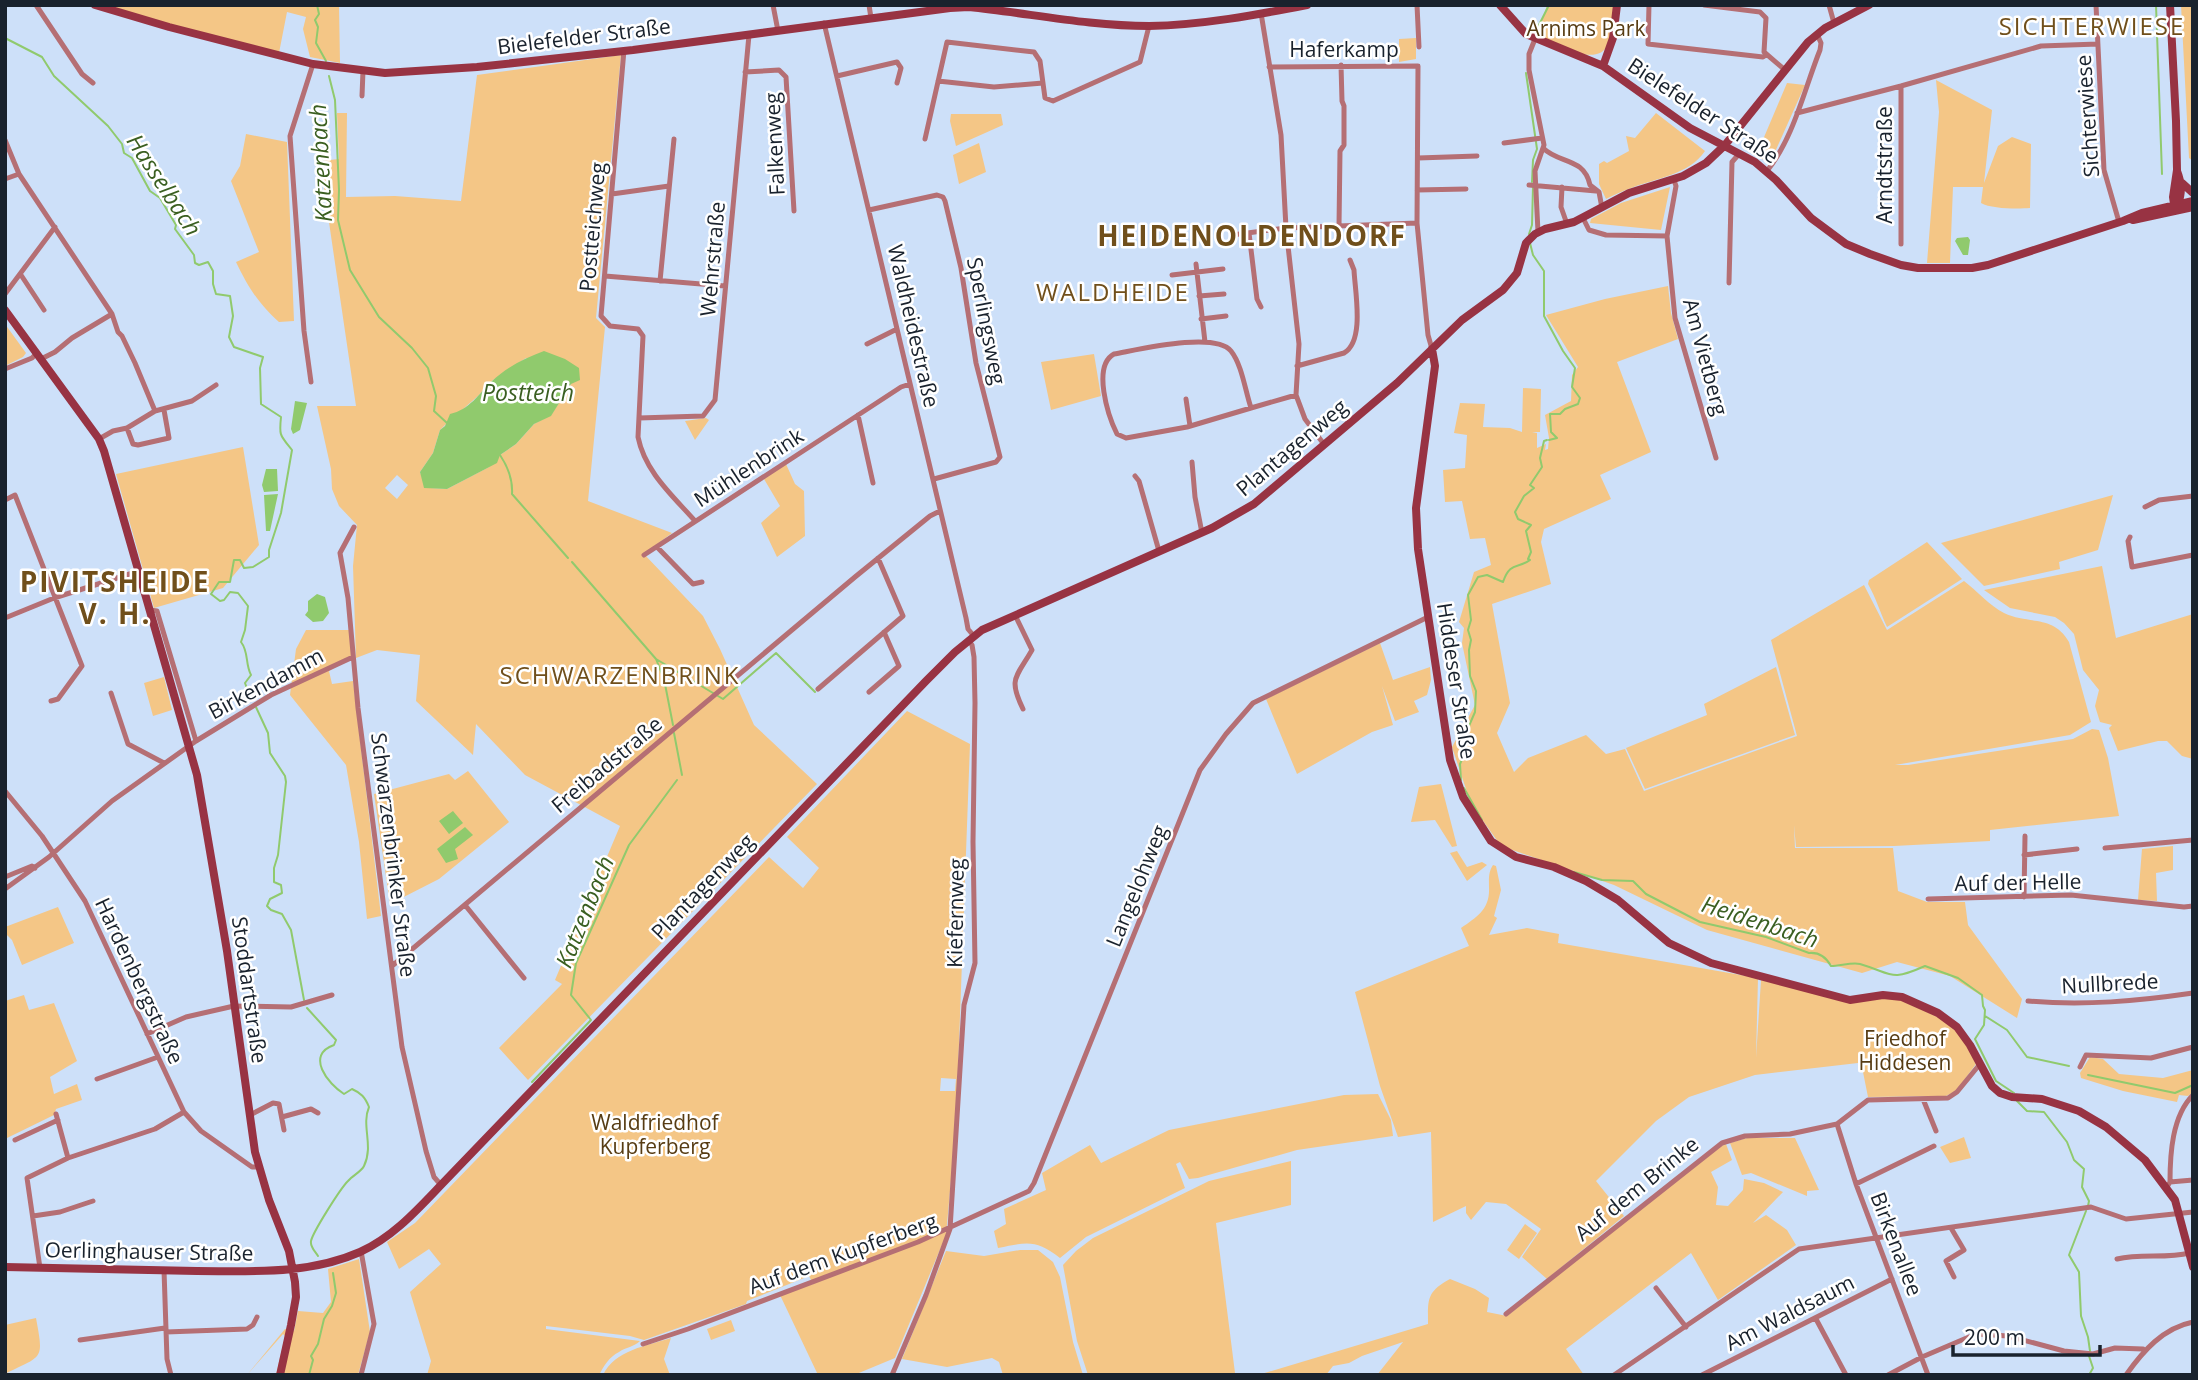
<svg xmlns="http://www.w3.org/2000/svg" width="2198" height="1380" font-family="'Open Sans',sans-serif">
<rect width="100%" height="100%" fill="#cde0f9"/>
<!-- green -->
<path fill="#f4c686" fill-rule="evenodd" d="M91,5H339L340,63L310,57L303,29L306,17L287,12L279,53L207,39Z
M1547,5H1614C1612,18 1613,33 1608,44C1598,69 1555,44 1537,37Z
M2181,5H2193V161L2189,158Z
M1416,38V59L1399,62V39Z
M621,55L596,318L605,327L588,501L672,533L644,554L703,616L720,649L754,725L817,784L528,1080L499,1048L562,984L555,980L620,826L525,775L476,724L473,755L416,701L420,655L377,650L356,658L353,566L357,525L339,506L332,489L331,469L317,406H356L320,161L339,159L337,113H347L346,197L395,196L461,201L477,75ZM526,358L571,384L551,415L534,424L516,444L500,455L489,467L447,489L431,488L425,485L420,472L433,453L440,430L447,423L478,396L493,380ZM397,475L408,485L397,499L385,488Z
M1936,80L1992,110L1984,183L1998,146L2012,137L2031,144L2030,208C2018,209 1991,209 1981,203L1983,187H1953L1950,263H1927L1939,112Z
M1787,83L1805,85L1770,163L1756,156Z
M1656,113L1705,151C1689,175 1656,178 1631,188C1622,191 1614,195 1606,199L1599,184V164L1604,161L1607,163L1629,151L1626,136L1635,138Z
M951,114H1001L1003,125L956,146L950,121Z
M246,134L287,142L294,321L279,322C258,303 248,287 236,262L259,252L231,181L240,166Z
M979,143L986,172L959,184L953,155Z
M1670,187L1661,230L1590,223L1591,219L1621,203Z
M1668,286L1671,313L1678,339L1617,362L1651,452L1600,475L1611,499L1544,529L1541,542L1551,584L1492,604L1510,703L1497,733L1514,772L1528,758L1586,735L1606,754L1625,749L1644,791L1797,736L1771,640L1864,585L1887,630L1964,581C1976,590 1990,606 2004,613C2029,625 2053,614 2069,642L2091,722L2070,735L1895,765H1908L2073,739L2092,729L2099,730L2108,758L2119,816L1990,830V841L1894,846L1796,847L1794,825L1795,848H1893L1898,891L1927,902H1965L1968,925L2022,999L2017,1018L1950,976L1897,962L1862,973L1707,930L1614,885L1501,846L1471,804L1452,747L1475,705L1462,643L1464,628L1459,622L1474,572L1491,565L1485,538L1470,539L1462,501L1445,502L1443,470L1465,468L1467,435L1454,433L1460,403L1485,404L1483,427L1510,428L1522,432L1523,388L1541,389L1540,432H1532L1537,433V448L1546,444L1545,450L1548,449L1549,438L1545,415L1571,401L1572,375L1578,367L1546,315L1605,299Z
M5,324L26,353L23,357L5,366Z
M1094,354L1101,396L1051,410L1041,362Z
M706,418L709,420L695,440L685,421Z
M243,447L259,545L223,588L154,608L116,474Z
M786,464L795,484L804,491L805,536L777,557L761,523L780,506L764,479Z
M2113,495L2098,550L2059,562L2060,569L1984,586L1941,543Z
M1927,542L1962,579L1887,627C1880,612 1876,598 1868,584L1869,580Z
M2102,566L2116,638L2193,614V759L2182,756L2167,741H2158L2118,751L2109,728L2112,725L2100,722L2095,706L2099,690L2083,670L2074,634L2064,623L2055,617L2010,608L1984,590Z
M306,630H349L352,658L329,671L332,684L353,681L381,916L367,919L359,842L346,765L290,695L296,649Z
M1380,643L1393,680L1430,667L1431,680L1427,695L1414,701L1419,712L1395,721L1382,686L1393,725L1372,732L1297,774L1266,699Z
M1776,667L1795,735L1645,789L1626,748L1707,715L1704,704Z
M164,677L172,710L153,716L144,683Z
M907,711L970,744L956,1125L946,1235L895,1358L854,1375H818L780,1295L813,1284L809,1276L747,1301L746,1304L644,1340L630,1336L546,1326V1329L640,1341C634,1347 626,1347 619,1352C609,1357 604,1366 599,1375H427L431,1361L410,1292L441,1264L429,1249L399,1269L387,1242L415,1223L769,857L803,888L819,868L787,837ZM941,1078L956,1079L955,1091H940Z
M468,771L509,822L439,879L390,904L374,794L449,774L455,780Z
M1441,784L1457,846L1452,847L1435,820L1411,822L1419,787Z
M2173,846V870L2156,873L2157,901L2138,900L2142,849Z
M1457,851L1467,867L1482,862L1487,865L1467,881L1450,853Z
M1493,865L1496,866L1501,890L1494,916L1497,918L1489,935L1527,928L1559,934L1558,943L1758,978L1756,1058L1761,980L1850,1001L1883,998L1902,1000L1948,1022L1962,1037L1976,1064L1956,1091L1946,1096L1868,1097L1863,1072L1858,1063L1755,1075L1689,1097L1656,1121L1596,1181L1624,1216L1547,1279L1522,1257L1541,1229L1506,1204L1486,1202L1471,1220L1466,1213V1206L1433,1222L1431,1132L1398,1137L1380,1086L1355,992L1469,946L1461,928C1477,917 1490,909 1489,888C1489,879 1488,873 1493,865Z
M58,907L74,943L22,965L12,940L5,933V927Z
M24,995L29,1010L54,1003L77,1061L50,1077L54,1094L77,1084L82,1100L56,1109L54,1115L5,1139V1001Z
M2090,1057L2103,1059L2119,1074L2163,1078L2193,1070V1092L2188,1096L2179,1095L2177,1102L2123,1091L2081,1078L2080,1073Z
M1378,1094L1391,1120L1393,1136L1297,1150L1198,1178L1189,1179L1180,1162L1176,1164L1185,1188L1086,1237L1060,1258C1036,1239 1027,1242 998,1248L994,1231L1006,1224L1004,1209L1046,1190L1042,1173L1090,1145L1101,1163L1169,1130L1344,1095Z
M1964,1137L1971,1158L1950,1163L1940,1147Z
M1747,1138H1795L1819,1190L1807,1191V1196L1751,1173L1742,1175L1730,1143Z
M1726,1144L1732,1160L1711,1172L1718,1187L1716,1205L1728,1206L1743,1190L1744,1179L1764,1183L1783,1192L1753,1223L1766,1215L1787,1230L1796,1245L1718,1300L1691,1253L1566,1349L1584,1375H1377L1403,1342L1362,1356L1349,1363L1333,1366L1326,1375H1258L1428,1324C1428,1300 1426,1292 1450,1279L1475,1289L1489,1298L1487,1312L1507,1316L1714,1149Z
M1291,1161V1205L1216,1223L1235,1373L1088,1375L1077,1341L1063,1265L1076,1251L1093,1238L1209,1181Z
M1525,1224L1537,1233L1519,1259L1507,1250Z
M1020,1250H1038L1053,1262L1060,1277L1073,1342L1083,1375H1003L999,1362L992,1358L947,1367L902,1359L946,1251L984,1256Z
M359,1259L370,1332L358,1375H276L285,1336L283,1334L247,1375L285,1329L294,1331L298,1311L323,1313L331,1302L328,1269Z
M36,1318C44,1361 43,1355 5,1374V1325Z
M731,1320L735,1331L711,1340L707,1329Z
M671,1338L664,1359L670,1375H603C615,1350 646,1346 671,1338Z"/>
<!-- water -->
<path fill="#90ca6d" d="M1968,237L1970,240L1968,255H1963L1955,241L1957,238Z
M544,351L565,359L579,368L580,380L571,384L551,416L534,424L516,444L500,455L497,463L447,489L424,488L420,472L433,453L440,430L445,426L450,414C469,410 479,394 492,381C507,367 525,358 544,351Z
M295,401L307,403L300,430L293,434L291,429Z
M266,469H277L278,491L264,492L262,485Z
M278,494L270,531H266L264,495Z
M317,594L325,597L329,613L323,621L313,622L305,615L308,611V601Z
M453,811L463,823L449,834L439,821Z
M465,827L473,835L455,849L458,859L446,863L437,849Z"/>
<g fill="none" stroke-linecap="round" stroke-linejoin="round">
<!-- stream -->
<path stroke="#90ca6d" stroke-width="2" d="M317,5L319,14L315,20L318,27L316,43L326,61
M2156,5L2162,174
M1535,33L1549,5
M5,38L42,57L54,76L108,126L122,144L124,153L132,158L150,191L160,198L176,225L175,229L194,255L195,263L199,265L208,262L213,271V284L216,294L230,296L233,316L229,337L234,347L263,357L260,368L261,404L281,417C279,436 280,435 292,450L281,513L269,550V557L253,567L244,568L240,560H234L230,582H219L211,594L220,601L224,600L230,592L238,593L248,606L245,630L241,642C249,652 245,664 251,675L245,683L251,699
M1526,73L1537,149L1533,160L1532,182
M329,76L335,100L339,190L338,220L350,270L379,317L412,348L428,368L436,396L434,411L447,423
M1529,234L1532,225L1533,187
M1530,243L1533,255L1544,271V316L1563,351L1575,368L1572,387L1580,398L1578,404L1565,409L1560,414H1550L1551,432L1557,438L1549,440
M500,455C508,467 513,479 512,494L568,558
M572,562L656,659L664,679L673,725
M656,659L713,693
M718,696L723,699L776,653L815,692
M255,705L268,733L270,753L285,776L286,782L278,855L274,868V882L281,885L282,893L270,899L267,906L271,910L282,914L291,930L304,1000
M674,733L682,775
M1461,780L1460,764L1464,755L1462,742L1475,712L1476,691L1470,676L1469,650L1471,640L1468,630L1471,620L1468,595L1478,577L1487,575L1503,582C1510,561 1518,569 1530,560L1528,559L1531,552L1526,531L1531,525L1518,519L1515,512L1524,496L1534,488L1530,485L1542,467L1540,458L1544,441L1547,440
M1464,788L1482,820
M1574,872L1602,880L1633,881L1646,894L1700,922L1766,937L1809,953C1819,952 1826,957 1831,966C1840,966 1852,962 1860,964C1894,974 1889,982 1925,966L1958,978L1982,995L1983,1006L1985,1010L1984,1025L1975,1039L1996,1081L2014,1093
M307,1008L336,1040L334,1045C305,1055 328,1084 344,1094L352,1089C361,1093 365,1097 369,1107C361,1126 374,1145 364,1166C361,1172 353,1175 348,1181C340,1189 313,1232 311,1241C310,1247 315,1251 318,1256
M1985,1016L2007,1030L2027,1057L2069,1066
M2088,1075L2175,1093L2193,1085
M532,1082L591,1020L571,995L576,963L629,845L677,780
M2017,1101L2027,1111L2044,1112L2067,1142L2074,1160L2084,1169L2082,1187L2089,1201L2088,1206
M2086,1211L2069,1255L2079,1272L2081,1316L2088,1337L2090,1351
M2089,1356L2093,1368L2089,1375
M309,1375L313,1360L311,1356L318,1344L324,1319L332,1306L336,1293L333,1273"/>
<!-- street -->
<path stroke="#b56f74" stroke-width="5" d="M36,5L82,74L93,83
M773,5L778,31
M869,5L871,18
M1417,5L1419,47
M1649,5L1648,44L1763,57L1766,55
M1704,5L1760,12L1766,18L1764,52L1785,70
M1829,5L1834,23
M2096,5L2104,170L2119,222
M1261,13L1281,135L1286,228L1299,344L1296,395L1305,419L1323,443
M824,23L966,618L968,629L973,635
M1535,39L1529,54V70L1544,145L1535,171L1538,232
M624,50L601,316L610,326L638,329L643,336L638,437C645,472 673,496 695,521
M1269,67L1418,66L1417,223L1428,335L1432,349
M745,72L779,70L786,77L794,211
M837,76L897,62L901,68L897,83
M938,81L994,87L1043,83
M362,96L363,71
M1797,113L1901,86L2041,46L2098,44
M925,139L947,42L1034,52L1040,61L1045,98L1053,101L1140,62L1149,26
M5,140L19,174L112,314L118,332L122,336L135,363L155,411
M1504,143L1542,138
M1543,148C1559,164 1584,157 1590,185L1599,192L1602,208
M1418,158L1477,156
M1767,171C1794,137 1804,90 1820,50L1821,43L1817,34
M5,179L19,174
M1674,180L1676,186L1667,236L1675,318L1716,458
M1529,185L1596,191
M1562,187L1561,207L1567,224
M1417,190L1466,189
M612,194L669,186
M869,210L937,195L943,197L945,201L961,268L976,363L1000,457L996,462L934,479
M1583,218L1589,230L1606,235L1667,236
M1339,226L1340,151L1344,145V106L1342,101L1341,65
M1249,233L1257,299L1261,307
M1232,235L1286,228L1417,223
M1901,244V86
M1196,264L1205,342
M21,275L44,310
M1172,275L1223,269
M605,276L725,286
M660,281L674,139
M1729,283L1732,162L1739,154
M5,294L55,227
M1199,296L1224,294
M1201,319L1226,316
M867,344L897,329
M41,359L55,352L72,338L112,314
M1297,366L1344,353C1365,341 1355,292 1354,270L1350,260
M5,369L32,358L37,353
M311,382L304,331L290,136L313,64
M1186,399L1190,426
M1251,408L1187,427L1126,438L1117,434C1108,416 1092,366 1114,354C1137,350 1215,331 1231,351C1242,365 1245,390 1251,408L1296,395
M858,415L873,483
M639,418L703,416L715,400L749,35
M127,428L133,444L138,445L169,438L164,410
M99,439L113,431L127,428L155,411L192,401L216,385
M1192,462L1195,497L1202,533
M1135,476L1139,481L1159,551
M5,500L15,495L82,666L58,699L51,701
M2145,507L2159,500L2193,496
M354,527L340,553L348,598L358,708L402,1047L426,1151L434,1177L441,1185
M2130,537L2128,541L2132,567L2193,555
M657,547L693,584L702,582
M644,555L901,387L910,384
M150,610L157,611L196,741
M1015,615L1032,650C1016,678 1008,678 1023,709
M5,618L54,598L139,571
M818,689L903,616L878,558
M869,692L899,666L884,632
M111,693L128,744L164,763
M5,791L42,836L85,901L184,1112L201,1131L252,1167H259
M2105,848L2193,840
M2024,855L2077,849
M5,877L32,866L35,868
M5,889L49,857L112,801L196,741L271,695L353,657
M2024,897L2025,836
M1928,899L2071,895L2184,907L2193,906
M465,905L524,978
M392,966L855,577L930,516L940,511
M2028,1001C2084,1006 2138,1001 2193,993
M147,1034L186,1017L234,1006L291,1007L332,995
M2080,1067L2086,1055L2151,1058L2193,1047
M97,1079L158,1057
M1923,1099L1936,1131
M56,1114L68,1158
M250,1115L273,1103L279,1104L284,1130
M282,1117L311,1109L318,1113
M1837,1124L1856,1184L1928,1375
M15,1140L58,1120
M2170,1182L2193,1180
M1856,1184L1934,1146
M2167,1187L2170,1182C2170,1154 2172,1116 2193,1095
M33,1216L60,1212L93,1201
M1951,1228L1964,1250L1946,1261L1954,1277
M361,1251L374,1324L361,1375
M2117,1259C2141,1253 2165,1259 2190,1253
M40,1268L27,1178L68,1158L155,1129L184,1112
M164,1270L167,1359L171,1375
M1656,1288L1686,1327
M1506,1314L1722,1143L1745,1136L1790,1134L1837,1124L1868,1100L1948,1098L1957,1092L1980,1064
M1816,1319L1846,1375
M166,1332L247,1329L253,1325L257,1317
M80,1340L165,1328
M643,1344L688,1329L918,1242L1029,1191L1034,1183L1200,770L1226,734L1253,703L1428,617
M892,1375L926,1295L950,1229L964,1005L975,963L973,842L975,703L974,657L972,645L968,640
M1614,1375L1799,1249L2091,1207L2126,1219L2193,1212
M1702,1375L1892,1279
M1888,1375L1922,1357L1976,1334L2008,1336L2064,1351L2093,1354L2115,1348L2143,1349L2144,1351
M2126,1375C2143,1351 2163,1328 2193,1322"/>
<!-- secondary -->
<path stroke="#983343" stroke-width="8" d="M95,5L169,27L313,64L385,73L477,67L633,50L950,8L969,7C1028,13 1089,26 1149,26C1202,25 1256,15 1307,5
M1500,5L1526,34L1603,66L1690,128L1755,162L1776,180L1811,218L1846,244L1870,254L1901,265L1918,268H1972L1988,265L2123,221L2142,213L2193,201
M2170,5L2176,121L2177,170L2173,197L2175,211
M1603,66L1613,38L1617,5
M2177,171C2182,184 2182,192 2178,205
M2182,183L2193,193
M2133,220L2193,207
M5,310L99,439L104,451L197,775L227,951L255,1152L269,1200L289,1251L295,1282L296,1297L291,1325L280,1375
M1432,349L1435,366L1416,508L1418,549L1450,760L1463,797L1491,841L1516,857L1554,867L1586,881L1618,900L1669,943L1711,963L1850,1000L1883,995L1902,997L1938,1013L1957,1027L1970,1045L1992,1086L2000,1093L2012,1097L2042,1099L2079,1111L2106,1127L2145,1160L2175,1200L2193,1267
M5,1267C69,1268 133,1270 197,1271C252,1271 308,1275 360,1252C393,1237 417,1210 441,1185L926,681L955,652L982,630L1212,528L1254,504L1397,383L1462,320L1503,290L1517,273L1526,243L1535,234L1545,229L1574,222L1629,193L1683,176L1706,163L1725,145L1808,42L1825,28L1869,5"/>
</g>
<g text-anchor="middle" stroke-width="5" stroke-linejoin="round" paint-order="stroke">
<!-- park labels -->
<g font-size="21" fill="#573c13" stroke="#fff">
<text x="1586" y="36">Arnims Park</text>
<text x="1905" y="1046">Friedhof<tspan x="1905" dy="24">Hiddesen</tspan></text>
<text x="655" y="1130">Waldfriedhof<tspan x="655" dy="24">Kupferberg</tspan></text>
</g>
<!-- street labels -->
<g font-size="21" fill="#19222d" stroke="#fff">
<text transform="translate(584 37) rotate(-7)" y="7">Bielefelder Straße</text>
<text x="1344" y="57">Haferkamp</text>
<text transform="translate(1703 111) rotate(33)" y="7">Bielefelder Straße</text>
<text transform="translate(2088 116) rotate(-94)" y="7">Sichterwiese</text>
<text transform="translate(775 144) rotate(-93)" y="7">Falkenweg</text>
<text transform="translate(1885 165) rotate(-90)" y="7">Arndtstraße</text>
<text transform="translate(593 227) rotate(-85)" y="7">Postteichweg</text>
<text transform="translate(713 259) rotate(-85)" y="7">Wehrstraße</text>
<text transform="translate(986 321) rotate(79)" y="7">Sperlingsweg</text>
<text transform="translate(913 326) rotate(77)" y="7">Waldheidestraße</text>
<text transform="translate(1705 357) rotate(75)" y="7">Am Vietberg</text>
<text transform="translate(1292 448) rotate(-40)" y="7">Plantagenweg</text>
<text transform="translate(749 468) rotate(-33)" y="7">Mühlenbrink</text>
<text transform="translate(1456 681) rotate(81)" y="7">Hiddeser Straße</text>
<text transform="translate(266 684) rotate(-28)" y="7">Birkendamm</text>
<text transform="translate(607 765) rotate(-40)" y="7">Freibadstraße</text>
<text transform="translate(393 855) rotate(83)" y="7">Schwarzenbrinker Straße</text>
<text transform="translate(2018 883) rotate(-1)" y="7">Auf der Helle</text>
<text transform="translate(1137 886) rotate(-68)" y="7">Langelohweg</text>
<text transform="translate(703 887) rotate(-46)" y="7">Plantagenweg</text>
<text transform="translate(956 913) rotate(-89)" y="7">Kiefernweg</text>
<text transform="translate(139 981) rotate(65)" y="7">Hardenbergstraße</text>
<text transform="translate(2110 984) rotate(-3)" y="7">Nullbrede</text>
<text transform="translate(249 990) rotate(82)" y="7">Stoddartstraße</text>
<text transform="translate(1637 1189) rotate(-39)" y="7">Auf dem Brinke</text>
<text transform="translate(1896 1244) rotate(69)" y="7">Birkenallee</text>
<text transform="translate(149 1252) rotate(1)" y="7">Oerlinghauser Straße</text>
<text transform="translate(843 1254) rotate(-20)" y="7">Auf dem Kupferberg</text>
<text transform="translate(1790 1313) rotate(-27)" y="7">Am Waldsaum</text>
</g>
<!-- water labels -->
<g font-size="23" font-style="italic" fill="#3a5f21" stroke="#fff">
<text transform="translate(321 163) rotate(-93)" y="8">Katzenbach</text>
<text transform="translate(164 185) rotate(57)" y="8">Hasselbach</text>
<text x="528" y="401">Postteich</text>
<text transform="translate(585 912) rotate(-68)" y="8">Katzenbach</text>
<text transform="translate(1760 922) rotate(18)" y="8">Heidenbach</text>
</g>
<!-- quarter labels -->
<g font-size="24" letter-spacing="2" fill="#704f1b" stroke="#fff">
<text x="2092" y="35">SICHTERWIESE</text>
<text x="1113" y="301">WALDHEIDE</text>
<text x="620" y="684">SCHWARZENBRINK</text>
</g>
<!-- district labels -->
<g font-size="28" font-weight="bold" letter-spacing="2" fill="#704f1b" stroke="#fff">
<text x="1252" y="246">HEIDENOLDENDORF</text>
<text x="115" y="592">PIVITSHEIDE<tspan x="115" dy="32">V. H.</tspan></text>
</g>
</g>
<!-- border -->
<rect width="2198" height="1380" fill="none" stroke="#19222d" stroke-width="14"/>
<!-- scale -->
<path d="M1953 1345v10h147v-10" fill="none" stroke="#19222d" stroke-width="3.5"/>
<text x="1964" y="1345" font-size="21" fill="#19222d" stroke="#ffffff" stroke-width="5" paint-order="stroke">200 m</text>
</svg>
